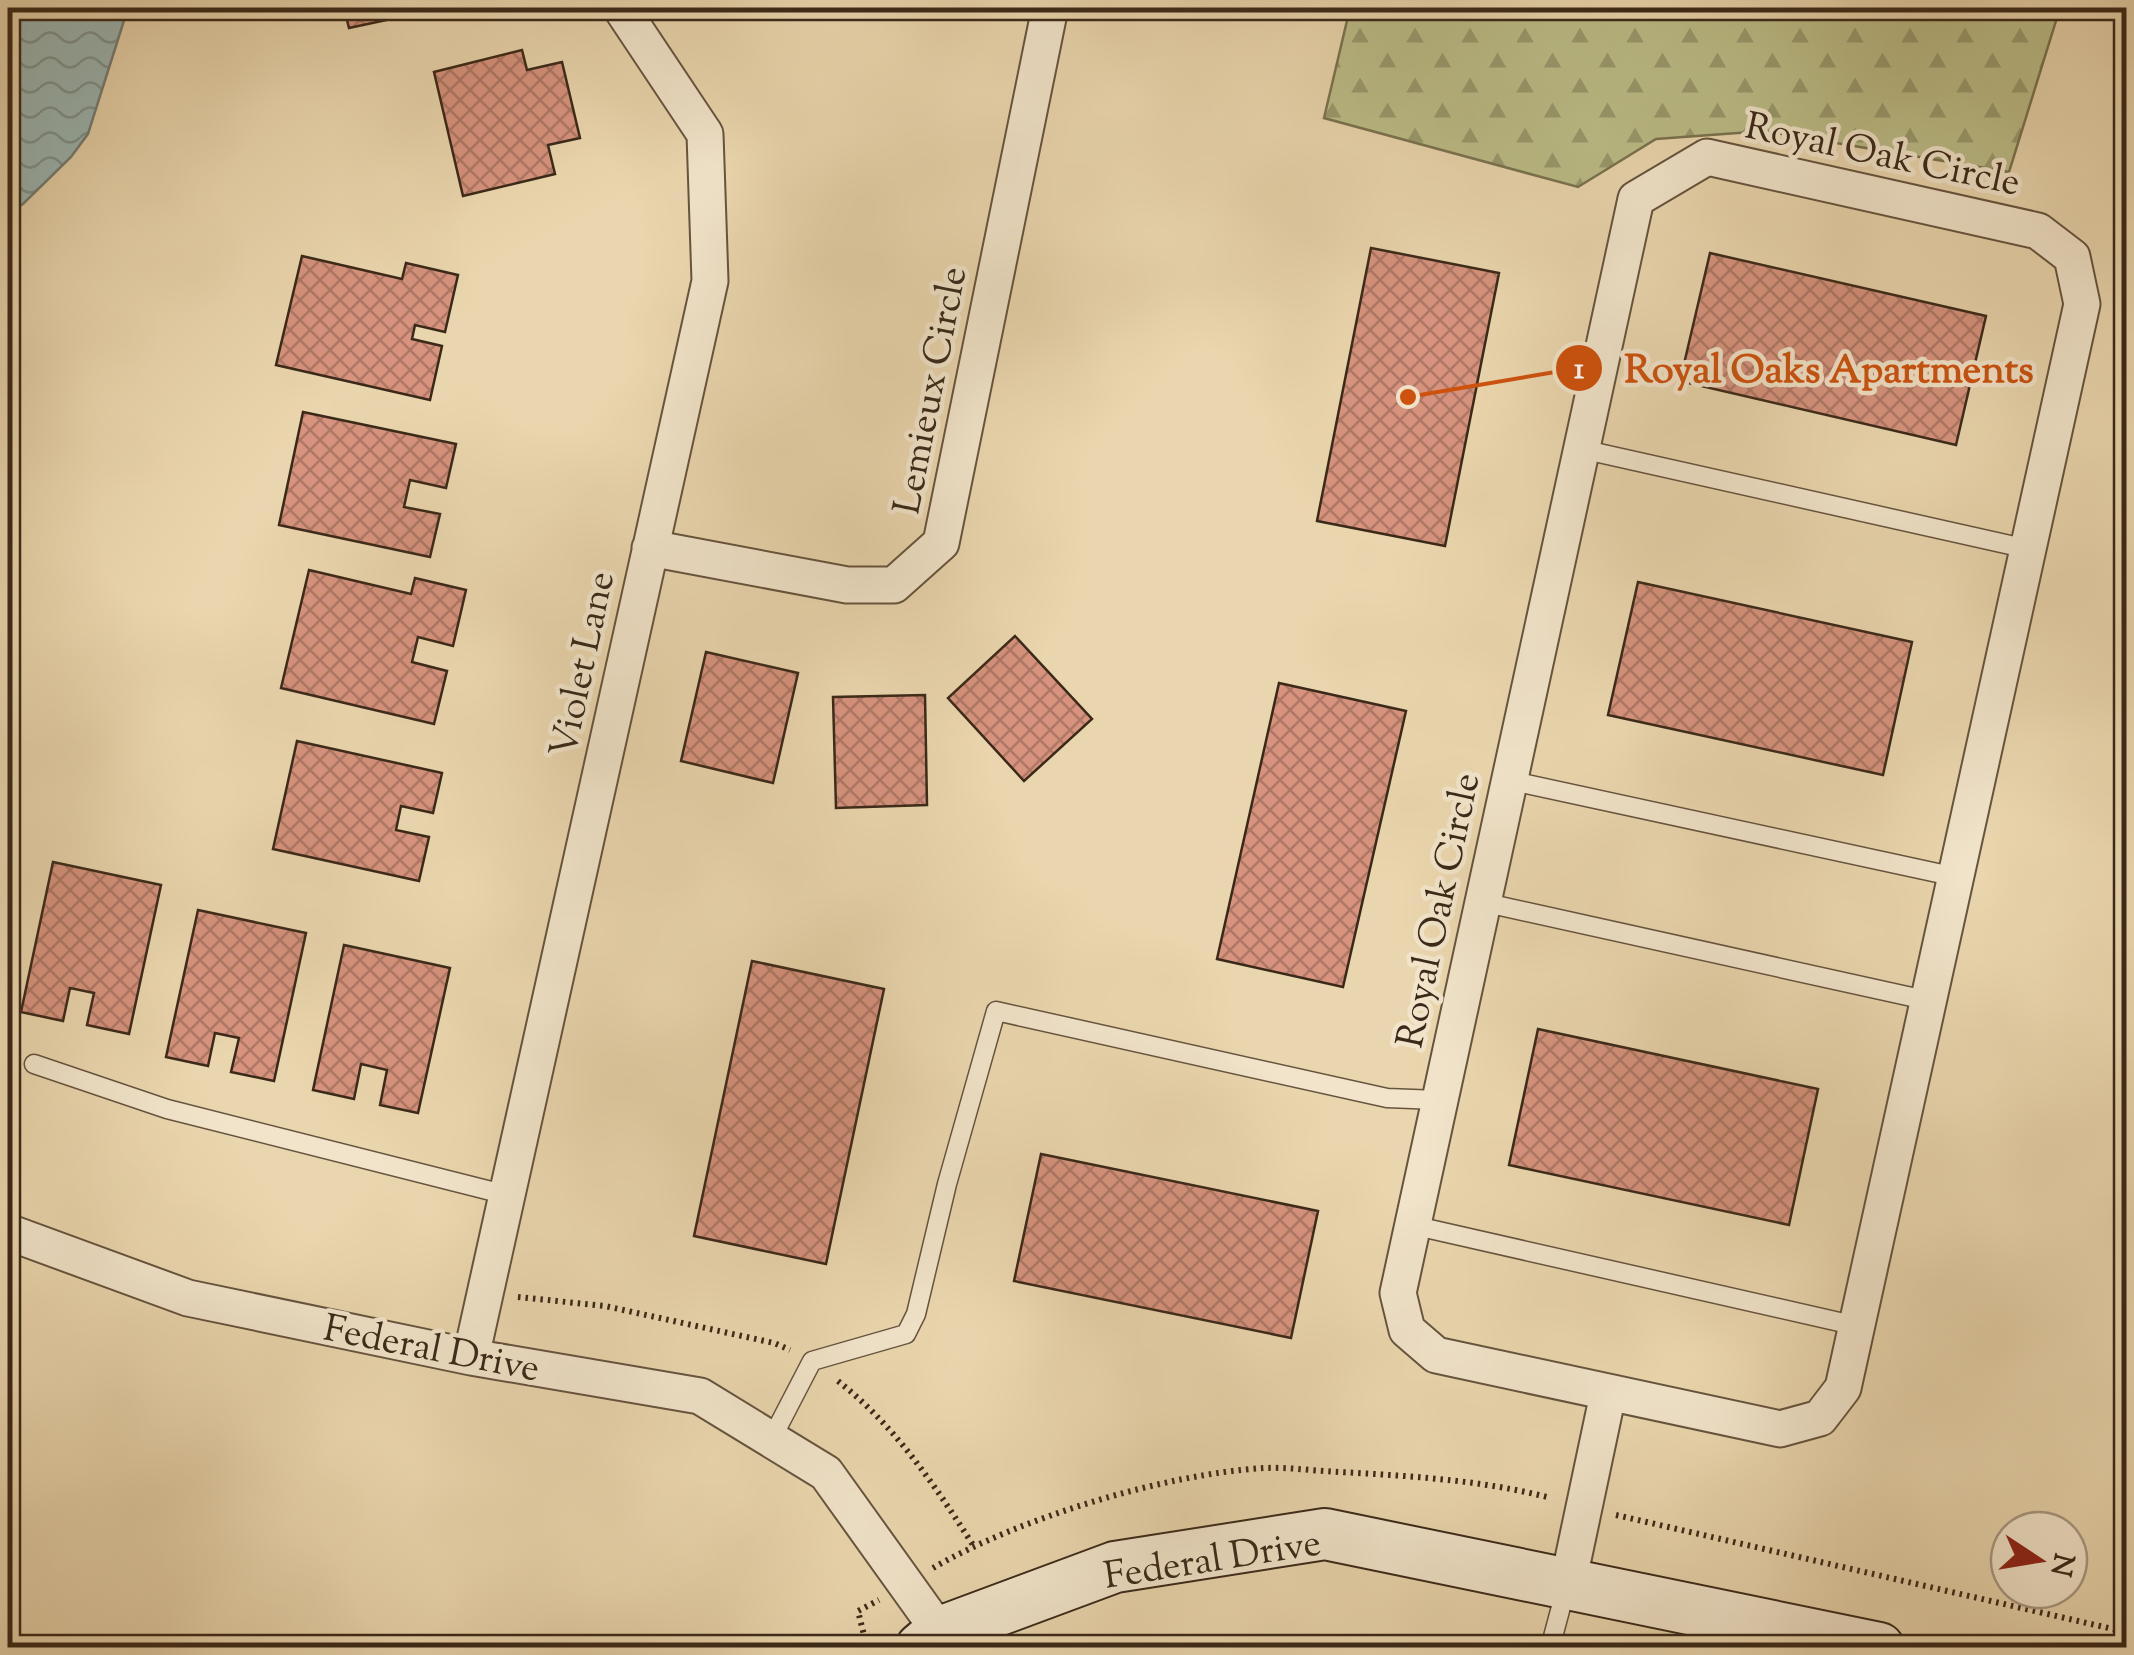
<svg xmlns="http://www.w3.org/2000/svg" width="2134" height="1655" font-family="'Sorts Mill Goudy',serif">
<defs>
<pattern id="forest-firs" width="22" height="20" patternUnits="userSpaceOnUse" patternTransform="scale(2.5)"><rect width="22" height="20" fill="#bbbd88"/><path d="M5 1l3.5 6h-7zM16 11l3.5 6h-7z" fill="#999a6e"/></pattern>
<pattern id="water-waves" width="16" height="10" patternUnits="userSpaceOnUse" patternTransform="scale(2.5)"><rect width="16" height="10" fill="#9bb7b4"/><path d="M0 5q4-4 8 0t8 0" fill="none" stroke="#7f9592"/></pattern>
<pattern id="building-cross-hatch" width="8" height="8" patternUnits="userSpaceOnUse" patternTransform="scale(2.5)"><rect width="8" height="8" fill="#d7937e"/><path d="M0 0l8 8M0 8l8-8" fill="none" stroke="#af7866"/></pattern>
</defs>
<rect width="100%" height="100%" fill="#ead6ae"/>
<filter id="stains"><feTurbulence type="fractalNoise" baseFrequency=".002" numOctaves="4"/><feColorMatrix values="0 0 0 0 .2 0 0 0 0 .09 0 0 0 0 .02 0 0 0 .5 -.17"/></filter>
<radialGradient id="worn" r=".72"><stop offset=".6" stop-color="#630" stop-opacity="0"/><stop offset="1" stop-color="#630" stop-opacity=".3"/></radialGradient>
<!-- forest -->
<path fill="url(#forest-firs)" stroke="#7a7350" stroke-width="2.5" d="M1350,8H2060L2009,172L1765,131L1656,139L1578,187L1324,118Z"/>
<!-- water -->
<path fill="url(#water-waves)" stroke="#747e76" stroke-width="2.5" d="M8,8H128L88,134L71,157L23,204L8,213Z"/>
<!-- building -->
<path fill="url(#building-cross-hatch)" stroke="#3a2919" stroke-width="2.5" d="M344,8H438V9L349,28Z
M522,50L527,70L562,62L580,138L548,145L555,174L463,196L434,72Z
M1371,248L1499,273L1445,546L1317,521Z
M1710,253L1986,316L1956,445L1680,381Z
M302,256L402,279L406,263L458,275L445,332L415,325L412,339L442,346L430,400L276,365Z
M303,412L456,444L446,488L410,480L404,507L440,514L430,557L279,525Z
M309,570L411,594L415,578L466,590L453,646L418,637L412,662L447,671L434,724L281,688Z
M1638,582L1912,642L1883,775L1608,715Z
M1015,636L1092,719L1024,781L948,698Z
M706,652L798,673L773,783L681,761Z
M1279,683L1406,711L1343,987L1217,959Z
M925,695L927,805L836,808L833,697Z
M297,741L442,773L433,813L401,806L396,830L429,837L419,881L273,849Z
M53,862L161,885L129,1034L87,1025L94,993L70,988L63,1021L21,1012Z
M198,910L306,933L274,1081L231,1072L239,1038L215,1033L208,1066L166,1057Z
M344,945L450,968L418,1113L380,1105L387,1070L361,1064L354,1099L313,1090Z
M752,961L884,989L826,1264L694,1236Z
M1538,1029L1818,1089L1789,1225L1509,1165Z
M1041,1154L1318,1211L1291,1338L1014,1281Z"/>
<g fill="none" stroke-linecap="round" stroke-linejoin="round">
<defs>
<path id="lane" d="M1581,449L2028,549
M1508,780L1956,877
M1482,902L1930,1001
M34,1064L167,1109L507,1195
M1412,1225L1857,1326
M771,1440L812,1361L906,1334L916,1314L947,1184L996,1011L1387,1098L1438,1100
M1550,1648L1566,1588"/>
<path id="street" d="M1707,157L2038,231L2072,257L2082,304L1843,1388L1820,1418L1780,1429L1436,1355L1407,1330L1398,1293L1636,199Z
M650,548L847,585H894L941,543L1050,8
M8,1232L188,1298L471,1357L700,1396L826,1473L940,1632
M471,1357L710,281L705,134L621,8
M1568,1583L1608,1394"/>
<path id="secondary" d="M921,1648L940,1632L1115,1567L1325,1534L1879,1648"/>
</defs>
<!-- lane casing -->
<use href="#lane" stroke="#66543e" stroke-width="21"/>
<!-- street casing -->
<use href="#street" stroke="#66543e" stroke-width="39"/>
<!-- secondary casing -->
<use href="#secondary" stroke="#3a2919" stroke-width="54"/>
<!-- path -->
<path stroke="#3a2919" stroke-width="6" stroke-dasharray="2.5 5" stroke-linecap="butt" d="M518,1297L605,1306L774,1343L790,1350
M838,1381C895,1426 934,1484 973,1545
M1616,1515L2126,1632
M933,1568C1019,1518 1165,1474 1264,1468C1289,1467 1315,1471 1340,1472C1411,1476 1482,1480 1551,1498
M849,1648L864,1635L858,1611L879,1600"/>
<!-- lane -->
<use href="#lane" stroke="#f1e4ca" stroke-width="18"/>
<!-- street -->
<use href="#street" stroke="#f1e4ca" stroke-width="35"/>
<!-- secondary -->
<use href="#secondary" stroke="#f1e4ca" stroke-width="50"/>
</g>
<g text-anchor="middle" stroke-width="9" stroke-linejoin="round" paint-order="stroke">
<!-- street labels -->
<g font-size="38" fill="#3a2919" stroke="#f1e4ca">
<text transform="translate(1883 153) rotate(12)" y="13">Royal Oak Circle</text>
<text transform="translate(929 390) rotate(-79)" y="13">Lemieux Circle</text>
<text transform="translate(581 664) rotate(-78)" y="13">Violet Lane</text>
<text transform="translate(1437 910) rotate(-78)" y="13">Royal Oak Circle</text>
<text transform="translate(432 1347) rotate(11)" y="13">Federal Drive</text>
<text transform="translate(1212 1558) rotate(-9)" y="13">Federal Drive</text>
</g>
</g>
<!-- callouts -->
<path fill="none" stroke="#ce520e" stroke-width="4" d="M1408 397L1579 368"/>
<g fill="#ce520e" stroke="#f1e4ca" stroke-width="4">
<circle cx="1408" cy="397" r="10"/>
<circle cx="1579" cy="368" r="25"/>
</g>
<g font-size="30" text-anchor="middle" font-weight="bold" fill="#fff">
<text x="1579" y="378">1</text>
</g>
<g font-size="40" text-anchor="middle" font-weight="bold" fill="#ce520e" stroke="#f1e4ca" stroke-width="9" stroke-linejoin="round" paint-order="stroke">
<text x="1829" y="382">Royal Oaks Apartments</text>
</g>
<!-- margin -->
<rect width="2134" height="1655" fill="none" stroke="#ead6ae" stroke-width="40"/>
<rect x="10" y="10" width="2114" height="1635" fill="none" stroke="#3a2919" stroke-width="5"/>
<rect x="20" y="20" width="2094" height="1615" fill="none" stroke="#3a2919" stroke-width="2.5"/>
<!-- north arrow -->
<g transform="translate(2039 1560) rotate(102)"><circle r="48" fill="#f1e4ca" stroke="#a89983" stroke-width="2.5"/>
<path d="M0-8L18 38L0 25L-18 38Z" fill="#8f2418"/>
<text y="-15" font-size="28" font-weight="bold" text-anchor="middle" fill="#3a2919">N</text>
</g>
<rect width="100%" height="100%" filter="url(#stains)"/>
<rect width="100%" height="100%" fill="url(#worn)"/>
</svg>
